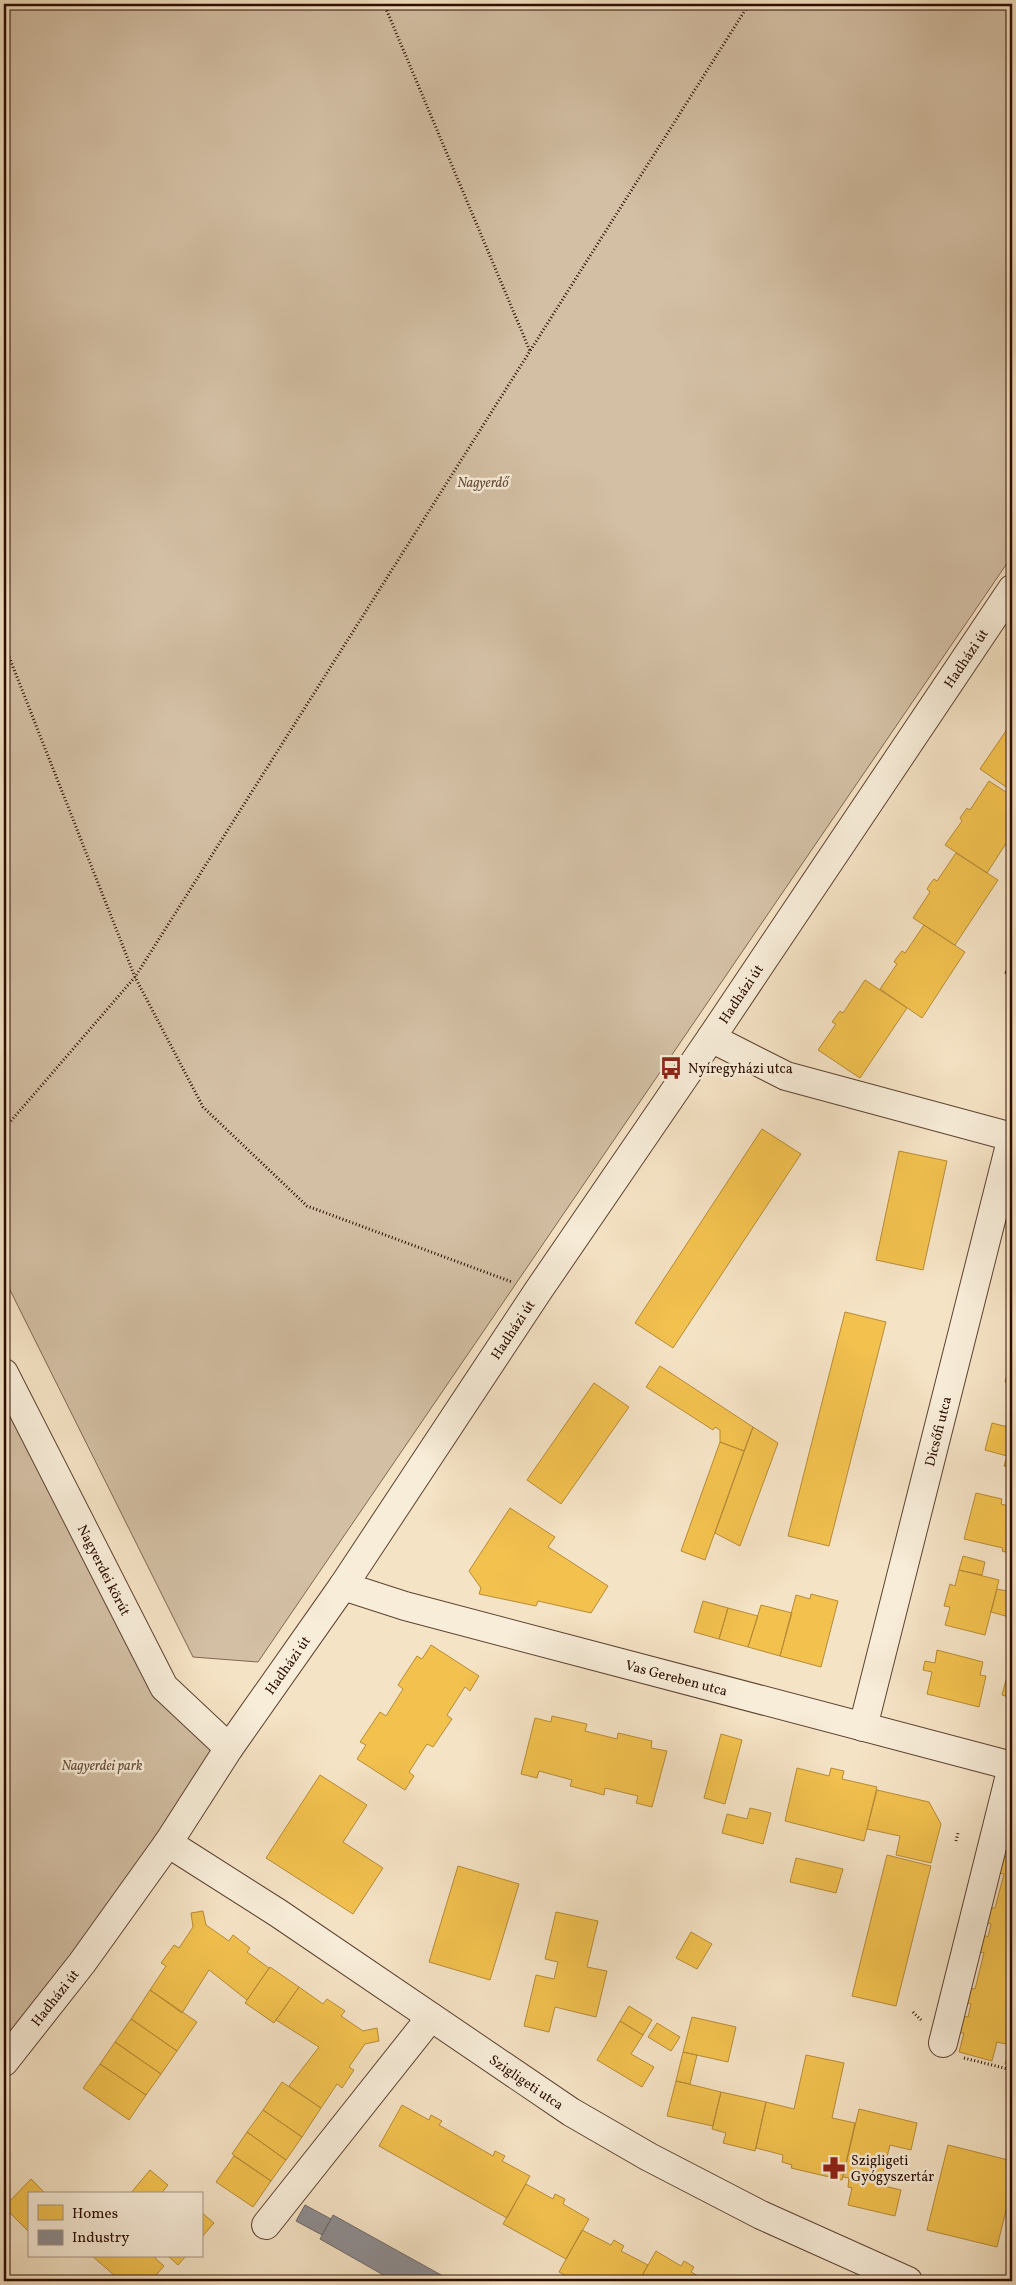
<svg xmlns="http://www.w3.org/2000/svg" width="1016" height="2285" font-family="Vollkorn,serif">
<rect width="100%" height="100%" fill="#f5e3c5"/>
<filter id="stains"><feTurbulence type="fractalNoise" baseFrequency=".004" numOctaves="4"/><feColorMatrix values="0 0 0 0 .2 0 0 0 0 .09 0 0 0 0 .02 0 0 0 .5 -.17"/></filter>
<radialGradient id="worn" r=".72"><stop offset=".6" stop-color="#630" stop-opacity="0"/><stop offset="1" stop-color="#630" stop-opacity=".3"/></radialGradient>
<!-- green -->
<path fill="#d3bfa4" stroke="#806652" d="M4,4H1012V556L258,1662L193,1657L4,1278Z
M4,1373L164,1687L229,1748L4,2062Z"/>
<!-- homes -->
<path fill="#f2c14e" stroke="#b78b37" d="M1012,722V791L980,769Z
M989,781L1012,796V834L987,873L945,845L962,821L960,818L967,808L970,810Z
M956,853L998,880L955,945L913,918L930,892L927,889L930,884L934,879L937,881Z
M924,925L965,952L922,1018L880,989L897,964L894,962L898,956L902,951L905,953Z
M865,980L907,1008L860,1078L818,1050L836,1024L832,1022L840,1011L843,1013Z
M762,1129L801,1154L673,1348L635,1323Z
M899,1151L947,1161L923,1270L876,1260Z
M845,1312L886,1322L829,1546L788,1536Z
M1012,1355V1384L1005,1382Z
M660,1366L753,1427L744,1451L720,1442V1430L715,1427L713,1430L646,1387Z
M594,1383L629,1407L561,1504L527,1480Z
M1011,1414L1012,1415V1468L1004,1466L1007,1456L985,1450L992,1423L1008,1427Z
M753,1427L778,1443L740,1546L715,1533Z
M720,1442L744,1451L705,1560L681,1551Z
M976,1493L1002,1499L1001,1504L1012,1507V1554L1002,1551L1003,1548L964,1539Z
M510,1508L555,1537L548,1547L608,1586L591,1613L538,1601L536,1606L479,1594L481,1588L469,1571Z
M963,1556L985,1562L982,1575L959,1570Z
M959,1570L999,1580L985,1635L945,1625L950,1607L944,1606L950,1584L955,1586Z
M997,1589L1012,1592L1009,1617L991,1612Z
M811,1594L838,1601L821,1667L780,1656L796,1595L810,1599Z
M703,1601L728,1608L719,1639L694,1632Z
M761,1605L792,1613L780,1656L748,1647Z
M728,1608L758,1616L748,1647L719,1639Z
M431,1645L479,1676L470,1691L465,1687L447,1715L452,1719L433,1747L427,1744L409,1772L414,1776L405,1790L357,1759L366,1745L360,1742L380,1712L386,1716L403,1689L398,1685L417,1656L422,1659Z
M937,1650L983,1662L980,1675L986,1676L979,1707L927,1694L932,1672L923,1670L925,1661L935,1663Z
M1012,1658V1698L1002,1695Z
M552,1716L587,1724L585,1731L617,1739L618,1733L652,1741L651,1748L667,1751L652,1807L636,1803L638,1796L605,1788L604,1795L570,1786L572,1780L539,1771L537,1778L521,1774L535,1718L551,1722Z
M721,1734L742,1740L725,1804L704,1798Z
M797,1768L829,1776L831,1768L844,1771L842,1779L877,1787L864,1841L785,1821Z
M320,1775L367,1805L343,1842L383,1868L353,1914L266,1858Z
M877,1790L929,1802L941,1824L931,1863L896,1855L900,1836L867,1829Z
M750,1808L771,1813L763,1844L722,1833L727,1814L747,1819Z
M1011,1828L1012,1980L1008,1997L1012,1998V2066L1005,2064L1010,2045L997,2042L992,2061L959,2052L964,2033H960L964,2016L968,2017L971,2004L967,2003L971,1988L975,1989L984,1953L980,1952L984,1935L988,1937L991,1924L987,1923L991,1908H995L1004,1874L1000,1873L1004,1856L1008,1857L1011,1844L1007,1843Z
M887,1855L931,1866L896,2006L852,1996Z
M796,1858L843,1869L836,1893L790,1882Z
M458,1866L519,1884L490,1980L429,1962Z
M203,1911L206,1925L229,1941L233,1935L250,1948L247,1952L269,1968L247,2000L209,1970L182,2013L150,1990L166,1966L161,1963L174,1945L179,1948L193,1927L191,1913Z
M556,1912L598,1921L587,1967L607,1971L596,2017L555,2007L549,2032L524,2026L536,1975L554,1979L558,1962L545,1959Z
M691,1932L712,1944L697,1969L676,1958Z
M270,1967L299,1987L274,2023L245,2003Z
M299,1987L323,2004L327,1999L345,2011L341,2016L363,2031L377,2028L379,2041L365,2044L349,2067L354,2070L342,2088L337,2084L321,2108L289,2086L319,2047L276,2020Z
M150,1990L197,2022L177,2051L131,2019Z
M629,2006L652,2020L643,2035L620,2021Z
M692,2017L736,2027L728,2062L683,2052Z
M131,2019L177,2051L161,2074L115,2042Z
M620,2021L643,2035L631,2054L654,2067L642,2087L597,2060Z
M657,2023L680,2037L671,2051L648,2037Z
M115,2042L161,2074L146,2095L100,2064Z
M683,2052L697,2055L690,2084L676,2081Z
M806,2055L844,2063L832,2118L855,2123L842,2180L791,2168L792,2165L782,2162L783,2155L756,2148L766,2102L794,2109Z
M100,2064L146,2095L129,2120L83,2088Z
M676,2081L721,2092L713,2126L667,2116Z
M282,2082L321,2108L302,2137L263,2110Z
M721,2092L766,2102L755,2151L723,2143L726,2133L712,2129Z
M402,2105L429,2120L431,2115L442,2121L439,2125L493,2156L495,2151L505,2156L502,2161L530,2176L507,2218L379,2146Z
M859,2109L917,2123L911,2150L890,2145L880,2185L901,2190L895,2216L848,2205L852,2188L848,2187L849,2178L843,2177Z
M263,2110L302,2137L286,2160L247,2132Z
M247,2132L286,2160L271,2181L232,2154Z
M948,2145L1012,2161V2186L997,2247L927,2230Z
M234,2156L271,2181L253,2207L216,2182Z
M150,2170L168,2185L161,2194H130Z
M31,2179L46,2194H29V2232L4,2207Z
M526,2184L553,2199L555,2194L565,2199L563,2204L589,2219L566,2259L503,2224Z
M201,2212L214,2223L201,2238Z
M582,2230L611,2245L614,2240L624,2246L621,2251L648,2265L639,2281H576L559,2272Z
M656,2251L681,2266L684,2261L694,2267L691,2272L707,2281H639Z
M92,2256H156L155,2258L164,2266L151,2281H121Z
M168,2256H186L178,2265Z"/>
<!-- industry -->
<path fill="#8d8d92" stroke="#706766" d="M305,2205L331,2219L322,2235L296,2221Z
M333,2215L452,2281H394L320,2239Z"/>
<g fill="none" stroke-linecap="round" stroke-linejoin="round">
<defs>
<g id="minor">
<path d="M711,1038L786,1076L1012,1137"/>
<path id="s1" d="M4,1373L164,1687L229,1748"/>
<path id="s2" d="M343,1586L405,1606L1012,1766"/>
<path id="s3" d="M863,1727L1012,1137"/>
<path id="s4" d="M168,1843L278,1913L571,2112L649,2157L761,2215L908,2281"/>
<path d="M943,2043L1012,1767"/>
<path id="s5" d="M4,2062L82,1963L168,1843L229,1748L343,1586L538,1291L711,1038L1012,589"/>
<path d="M266,2225L431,2017"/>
</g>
</defs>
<!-- minor casing -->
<use href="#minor" stroke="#5e4231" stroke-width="30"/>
<!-- path -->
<path stroke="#2c0d00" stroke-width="3" stroke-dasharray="1 2.5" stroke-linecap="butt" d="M384,4L530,351
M4,644L135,977L203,1107L307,1206L512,1282
M1005,972L1012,975
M4,1129L135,977L749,4
M956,1841L958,1833
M913,2012L921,2020
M964,2058L1012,2070"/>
<!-- minor -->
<use href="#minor" stroke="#f8edd9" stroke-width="28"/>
</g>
<!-- icons -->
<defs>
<symbol id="bus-bare" viewBox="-9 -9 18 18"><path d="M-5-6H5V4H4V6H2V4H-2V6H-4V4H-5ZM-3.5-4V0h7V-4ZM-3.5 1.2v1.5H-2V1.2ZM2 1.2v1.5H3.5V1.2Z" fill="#8f2418" stroke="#f8edd9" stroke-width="2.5" paint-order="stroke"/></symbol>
<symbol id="pharmacy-bare" viewBox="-9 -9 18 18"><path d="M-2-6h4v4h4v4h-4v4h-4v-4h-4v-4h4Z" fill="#8f2418" stroke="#f8edd9" stroke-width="2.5" paint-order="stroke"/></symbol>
</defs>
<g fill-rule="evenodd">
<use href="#bus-bare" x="655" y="1052" width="32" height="32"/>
<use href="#pharmacy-bare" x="818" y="2152" width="32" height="32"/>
</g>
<g text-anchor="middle" stroke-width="5" stroke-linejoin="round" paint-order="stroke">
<!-- park labels -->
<g font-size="14" font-style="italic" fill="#664b39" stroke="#f8edd9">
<text x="483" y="487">Nagyerdő</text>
<text x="102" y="1770">Nagyerdei park</text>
</g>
<!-- street labels -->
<g font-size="14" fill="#2c0d00" stroke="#f8edd9">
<text dy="5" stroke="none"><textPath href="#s5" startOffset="1702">Hadházi út</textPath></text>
<text dy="5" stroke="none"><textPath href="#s5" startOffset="1298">Hadházi út</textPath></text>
<text dy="5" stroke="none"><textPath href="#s5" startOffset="892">Hadházi út</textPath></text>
<text dy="5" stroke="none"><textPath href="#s3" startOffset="305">Dicsőfi utca</textPath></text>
<text dy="5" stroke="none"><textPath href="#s1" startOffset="221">Nagyerdei körút</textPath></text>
<text dy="5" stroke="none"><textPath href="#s5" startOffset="488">Hadházi út</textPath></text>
<text dy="5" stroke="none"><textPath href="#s2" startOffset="346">Vas Gereben utca</textPath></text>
<text dy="5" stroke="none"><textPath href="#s5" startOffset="82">Hadházi út</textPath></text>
<text dy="5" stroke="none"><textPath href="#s4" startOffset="431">Szigligeti utca</textPath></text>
</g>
<!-- poi labels -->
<g font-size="14" fill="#2c0d00" stroke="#f8edd9" text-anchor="start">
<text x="688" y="1073">Nyíregyházi utca</text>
<text x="851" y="2165">Szigligeti<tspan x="851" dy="16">Gyógyszertár</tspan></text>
</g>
</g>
<!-- margin -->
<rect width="1016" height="2285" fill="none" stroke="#f5e3c5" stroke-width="20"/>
<rect x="5" y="5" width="1006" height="2275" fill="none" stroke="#2c0d00" stroke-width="2.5"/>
<rect x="10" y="10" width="996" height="2265" fill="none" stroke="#2c0d00"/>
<!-- legend -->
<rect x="28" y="2192" width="175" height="65" fill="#f8edd9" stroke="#a69382"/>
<rect x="38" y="2205" width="25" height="15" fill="#f2c14e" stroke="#a69382"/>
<text x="72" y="2218" font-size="15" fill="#2c0d00">Homes</text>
<rect x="38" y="2230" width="25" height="15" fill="#8d8d92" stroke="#a69382"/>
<text x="72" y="2242" font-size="15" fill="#2c0d00">Industry</text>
<rect width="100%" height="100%" filter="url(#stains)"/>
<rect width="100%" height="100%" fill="url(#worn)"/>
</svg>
